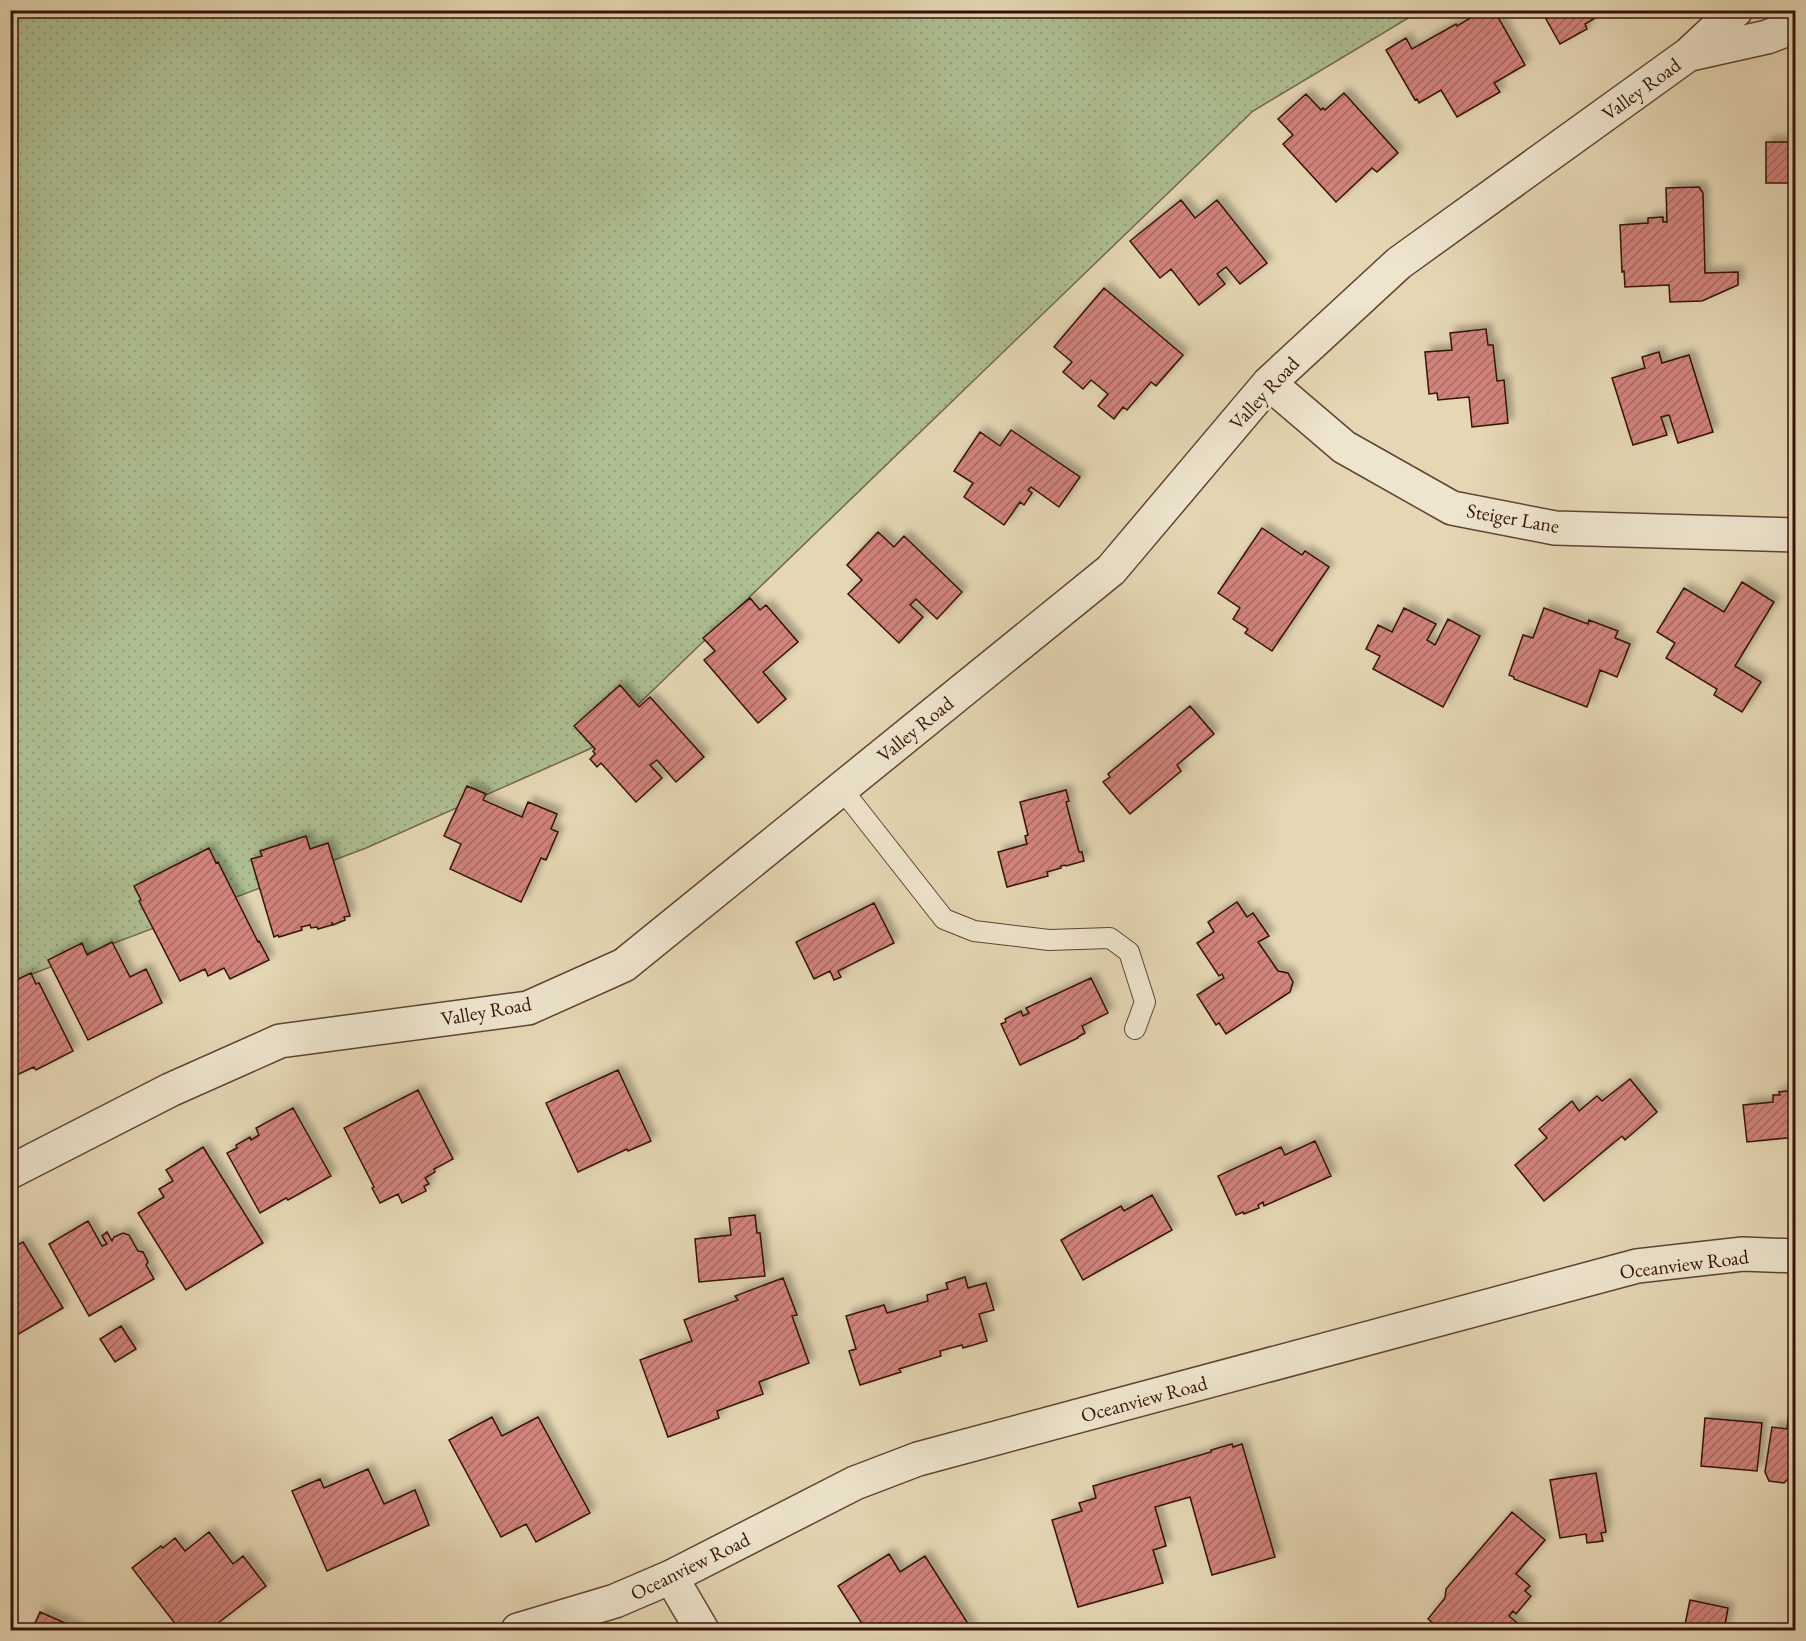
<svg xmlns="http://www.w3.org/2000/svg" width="1806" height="1641" font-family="'EB Garamond',serif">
<defs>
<pattern id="grass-dots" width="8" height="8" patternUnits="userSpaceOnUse" patternTransform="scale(1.5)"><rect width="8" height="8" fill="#aebf92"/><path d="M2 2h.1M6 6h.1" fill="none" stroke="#96a37c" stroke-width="1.8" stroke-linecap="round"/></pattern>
<pattern id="building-hatch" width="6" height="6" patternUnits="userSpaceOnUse" patternTransform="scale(1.5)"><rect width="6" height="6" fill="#d1837d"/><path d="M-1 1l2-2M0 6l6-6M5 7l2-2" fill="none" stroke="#aa6a64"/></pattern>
<filter id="shadow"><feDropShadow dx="5.5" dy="-5.5" stdDeviation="3" flood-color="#0004"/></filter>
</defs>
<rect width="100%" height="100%" fill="#e5d7b4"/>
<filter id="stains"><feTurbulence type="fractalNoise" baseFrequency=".00333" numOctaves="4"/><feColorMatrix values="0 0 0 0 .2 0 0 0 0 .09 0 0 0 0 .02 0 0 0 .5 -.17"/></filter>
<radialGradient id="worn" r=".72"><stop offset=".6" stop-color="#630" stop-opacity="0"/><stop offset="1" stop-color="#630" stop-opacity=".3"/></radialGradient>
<!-- grass -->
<path fill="url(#grass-dots)" stroke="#71684c" stroke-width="1.5" d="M11,11H1420L1253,111L594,747L366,848L11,982Z"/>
<!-- building -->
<path fill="url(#building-hatch)" stroke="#341206" stroke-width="1.5" filter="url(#shadow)" d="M1484,10H1494L1525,65L1494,83L1500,92L1457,117L1441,90L1419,103L1417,99L1415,100L1386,50L1406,38L1412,49L1456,24L1457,26Z
M1541,10H1604L1605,12L1585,24L1587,29L1560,44Z
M1344,93L1398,153L1377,172L1372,168L1336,202L1283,144L1293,135L1278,119L1306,94L1321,110L1323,108L1325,110Z
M1766,142H1796V183H1766Z
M1699,187L1703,193L1705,273L1738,272V285L1702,301L1670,302L1669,285L1625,287L1624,271L1622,272L1620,225L1648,223V218L1663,217V222H1667L1666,188Z
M1181,200L1195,218L1217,200L1267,263L1240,284L1226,267L1217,274L1225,284L1199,305L1171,269L1160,278L1130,241Z
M1104,288L1183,355L1156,386L1151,382L1127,410L1123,407L1114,419L1098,406L1108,394L1091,380L1083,389L1063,372L1072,362L1054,347Z
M1486,329L1488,345H1493L1497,381L1504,380L1508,423L1472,427L1469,397L1438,400L1437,393L1429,394L1425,352L1452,350L1450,333Z
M1659,352L1662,363L1689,355L1713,432L1678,443L1669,415L1661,417L1667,435L1633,445L1612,378L1645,368L1642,357Z
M1011,430L1080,477L1059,507L1031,487L1028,490L1032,493L1024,505L1020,502L1004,525L964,497L973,483L954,471L980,432L1000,446Z
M1262,528L1302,555L1305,551L1329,567L1272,651L1245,633L1248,629L1233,619L1240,608L1218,593Z
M878,532L894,547L904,536L962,592L937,619L916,599L910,605L923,617L899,643L848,594L862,580L847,565Z
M1742,582L1774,602L1735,666L1761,682L1742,712L1714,695L1717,689L1666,658L1675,643L1657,632L1684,588L1724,612Z
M750,598L760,610L766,605L798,642L763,672L786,699L758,723L704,660L715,651L703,638Z
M1404,608L1436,624L1427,640L1435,645L1448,619L1480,636L1443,707L1373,669L1380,656L1366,649L1378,625L1392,632Z
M1544,608L1588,624L1589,620L1618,631L1615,638L1630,644L1617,677L1600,670L1587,707L1514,679V677L1509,675L1523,635L1533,638Z
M620,685L639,707L650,697L704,757L676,782L657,760L650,765L662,778L636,802L601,763L597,767L590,759L595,754L593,751L595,749L574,726Z
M1190,706L1214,734L1177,765L1181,771L1130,814L1103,782L1110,777L1108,774Z
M467,786L486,794L483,800L522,817L528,802L557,814L551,829L558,832L546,860L541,858L521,902L450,869L461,844L444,836Z
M1066,790L1069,801L1066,802L1079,852H1082L1084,861L1066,866L1065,865L1061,866V868L1047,872L1048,876L1007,887L998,852L1027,844L1025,836L1028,835L1020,802Z
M306,836L310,849L328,843L350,916L344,917L345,920L333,925L332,922V925L318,929L317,927L311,928L310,925L301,927L302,930L279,937L278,935L274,937L251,859L262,856L260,851Z
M209,848L216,863L218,862L258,942L259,941L269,960L230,979L224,968L208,976L205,969L180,981L139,901L141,900L134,886Z
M1237,902L1247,917L1253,913L1269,936L1258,942L1278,971L1288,973L1293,982L1290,992L1226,1034L1219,1023L1216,1025L1197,995L1224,978L1222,974L1219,976L1197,943L1214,932L1208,922Z
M874,903L894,943L838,971L841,977L834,980L830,971L814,979L796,942Z
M112,942L130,977L146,969L162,1003L88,1040L48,960L82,943L87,955Z
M31,973L36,984L39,983L73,1051L36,1070L34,1067L10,1078V983Z
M1091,978L1108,1013L1082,1026L1085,1033L1078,1037V1038L1020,1065L1001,1024L1006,1022L1005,1019L1021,1011L1023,1016L1029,1013L1026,1008Z
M618,1070L651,1141L628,1151L627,1149L578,1172L546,1103Z
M1630,1079L1657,1112L1625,1140L1622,1136L1544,1201L1515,1165L1547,1138L1539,1129L1572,1101L1579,1111L1597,1096L1602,1101Z
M418,1090L453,1159L434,1169L435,1172L425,1178L429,1184L424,1186L426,1191L402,1203L398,1194L380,1203L372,1188L374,1187L344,1128Z
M1796,1090V1137L1747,1142L1743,1105L1773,1102V1095H1780L1779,1092Z
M293,1108L331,1176L288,1200L286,1198L260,1213L227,1153L237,1148L236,1145L250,1137L251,1140L259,1135L256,1128Z
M1315,1141L1331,1176L1264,1206L1263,1202L1258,1205L1259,1208L1244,1214L1243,1212L1236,1215L1218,1176L1281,1147L1285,1155Z
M203,1147L263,1243L186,1290L138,1213L164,1197L159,1189L173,1181L166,1170Z
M1152,1195L1172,1230L1083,1280L1061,1240L1121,1206L1124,1211Z
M755,1215L757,1233H760L765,1276L699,1282L695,1239L731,1235L729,1218Z
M88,1221L102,1246L107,1244L102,1236L107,1232L112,1241L114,1237L123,1233L129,1235L138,1251L143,1252L148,1262L146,1265L154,1279L89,1316L49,1244Z
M23,1242L63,1308L10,1339V1249Z
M965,1277L968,1288L986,1283L994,1310L979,1314L987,1341L963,1348L962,1345L940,1351L941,1356L899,1369L901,1372L860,1385L849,1351L856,1349L846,1316L884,1305L887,1313L928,1301L927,1295L948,1289L946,1283Z
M783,1278L797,1315L792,1316L809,1363L759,1382L763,1394L717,1411L719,1418L668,1437L640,1360L692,1341L684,1320L738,1300L735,1296Z
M121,1326L136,1349L115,1362L100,1339Z
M1790,1404L1796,1405V1479L1789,1478L1784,1483L1769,1481L1765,1472L1772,1427L1787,1429Z
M492,1417L502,1436L538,1417L590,1513L536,1542L526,1524L501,1537L449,1440Z
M1705,1418L1762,1423L1757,1471L1701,1466Z
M1232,1444L1233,1447L1242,1444L1275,1557L1212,1575L1190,1497L1155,1507L1166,1546L1153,1550L1163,1583L1078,1607L1052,1520L1082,1511L1079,1503L1096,1498L1093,1486L1211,1452V1450Z
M368,1469L384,1504L415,1490L429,1525L327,1571L292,1491L320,1479L324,1488Z
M1596,1473L1606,1532L1601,1533L1603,1541L1587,1543L1586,1534L1560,1538L1550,1480Z
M1512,1512L1545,1540L1516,1574L1530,1586L1525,1591L1531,1596L1516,1614L1513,1611L1509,1616L1522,1627L1519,1630H1428L1434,1624L1428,1619L1445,1598L1446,1589Z
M209,1532L233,1564L243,1556L266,1586L209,1630H180L132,1568L161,1546L163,1548L175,1538L185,1551Z
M889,1554L900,1572L925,1556L972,1630H866L838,1586Z
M1690,1600L1728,1608L1724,1630H1714L1685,1625Z
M40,1612L81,1630H32Z"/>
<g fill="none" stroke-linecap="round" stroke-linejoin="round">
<defs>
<path id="lane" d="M841,788L944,919L974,931L1049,940L1110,938L1129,952L1145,1002L1135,1029"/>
<path id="street" d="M1691,54L1767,37L1796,26
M1269,383L1344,447L1452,508L1555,528L1796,535
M10,1172L170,1090L280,1041L528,1008L624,965L1111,570L1269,383L1399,263L1689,54L1736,10
M671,1577L702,1630
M518,1630L615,1601L671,1577L855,1483L918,1459L1637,1266L1743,1254L1796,1256"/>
</defs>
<!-- lane casing -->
<use href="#lane" stroke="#604332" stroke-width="22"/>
<!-- street casing -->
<use href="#street" stroke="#604332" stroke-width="36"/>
<!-- lane -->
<use href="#lane" stroke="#eee5ce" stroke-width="20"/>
<!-- street -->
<use href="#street" stroke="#eee5ce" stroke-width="33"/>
</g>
<g text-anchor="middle" stroke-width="6" stroke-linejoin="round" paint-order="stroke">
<!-- street labels -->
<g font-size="20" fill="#341206" stroke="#eee5ce">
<text transform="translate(1641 89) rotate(-36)" y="7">Valley Road</text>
<text transform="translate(1264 393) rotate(-47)" y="7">Valley Road</text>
<text transform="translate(1513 518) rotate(10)" y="7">Steiger Lane</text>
<text transform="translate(915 729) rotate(-39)" y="7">Valley Road</text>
<text transform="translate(486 1011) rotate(-10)" y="7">Valley Road</text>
<text transform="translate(1684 1264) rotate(-7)" y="7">Oceanview Road</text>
<text transform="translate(1144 1399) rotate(-15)" y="7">Oceanview Road</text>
<text transform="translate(690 1566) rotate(-26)" y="7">Oceanview Road</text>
</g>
</g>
<!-- margin -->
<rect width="1806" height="1641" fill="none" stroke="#e5d7b4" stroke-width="36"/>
<rect x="12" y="12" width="1782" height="1617" fill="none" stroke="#341206" stroke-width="3"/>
<rect x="18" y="18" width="1770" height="1605" fill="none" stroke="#341206" stroke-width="1.5"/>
<rect width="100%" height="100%" filter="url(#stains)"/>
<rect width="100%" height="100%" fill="url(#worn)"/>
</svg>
